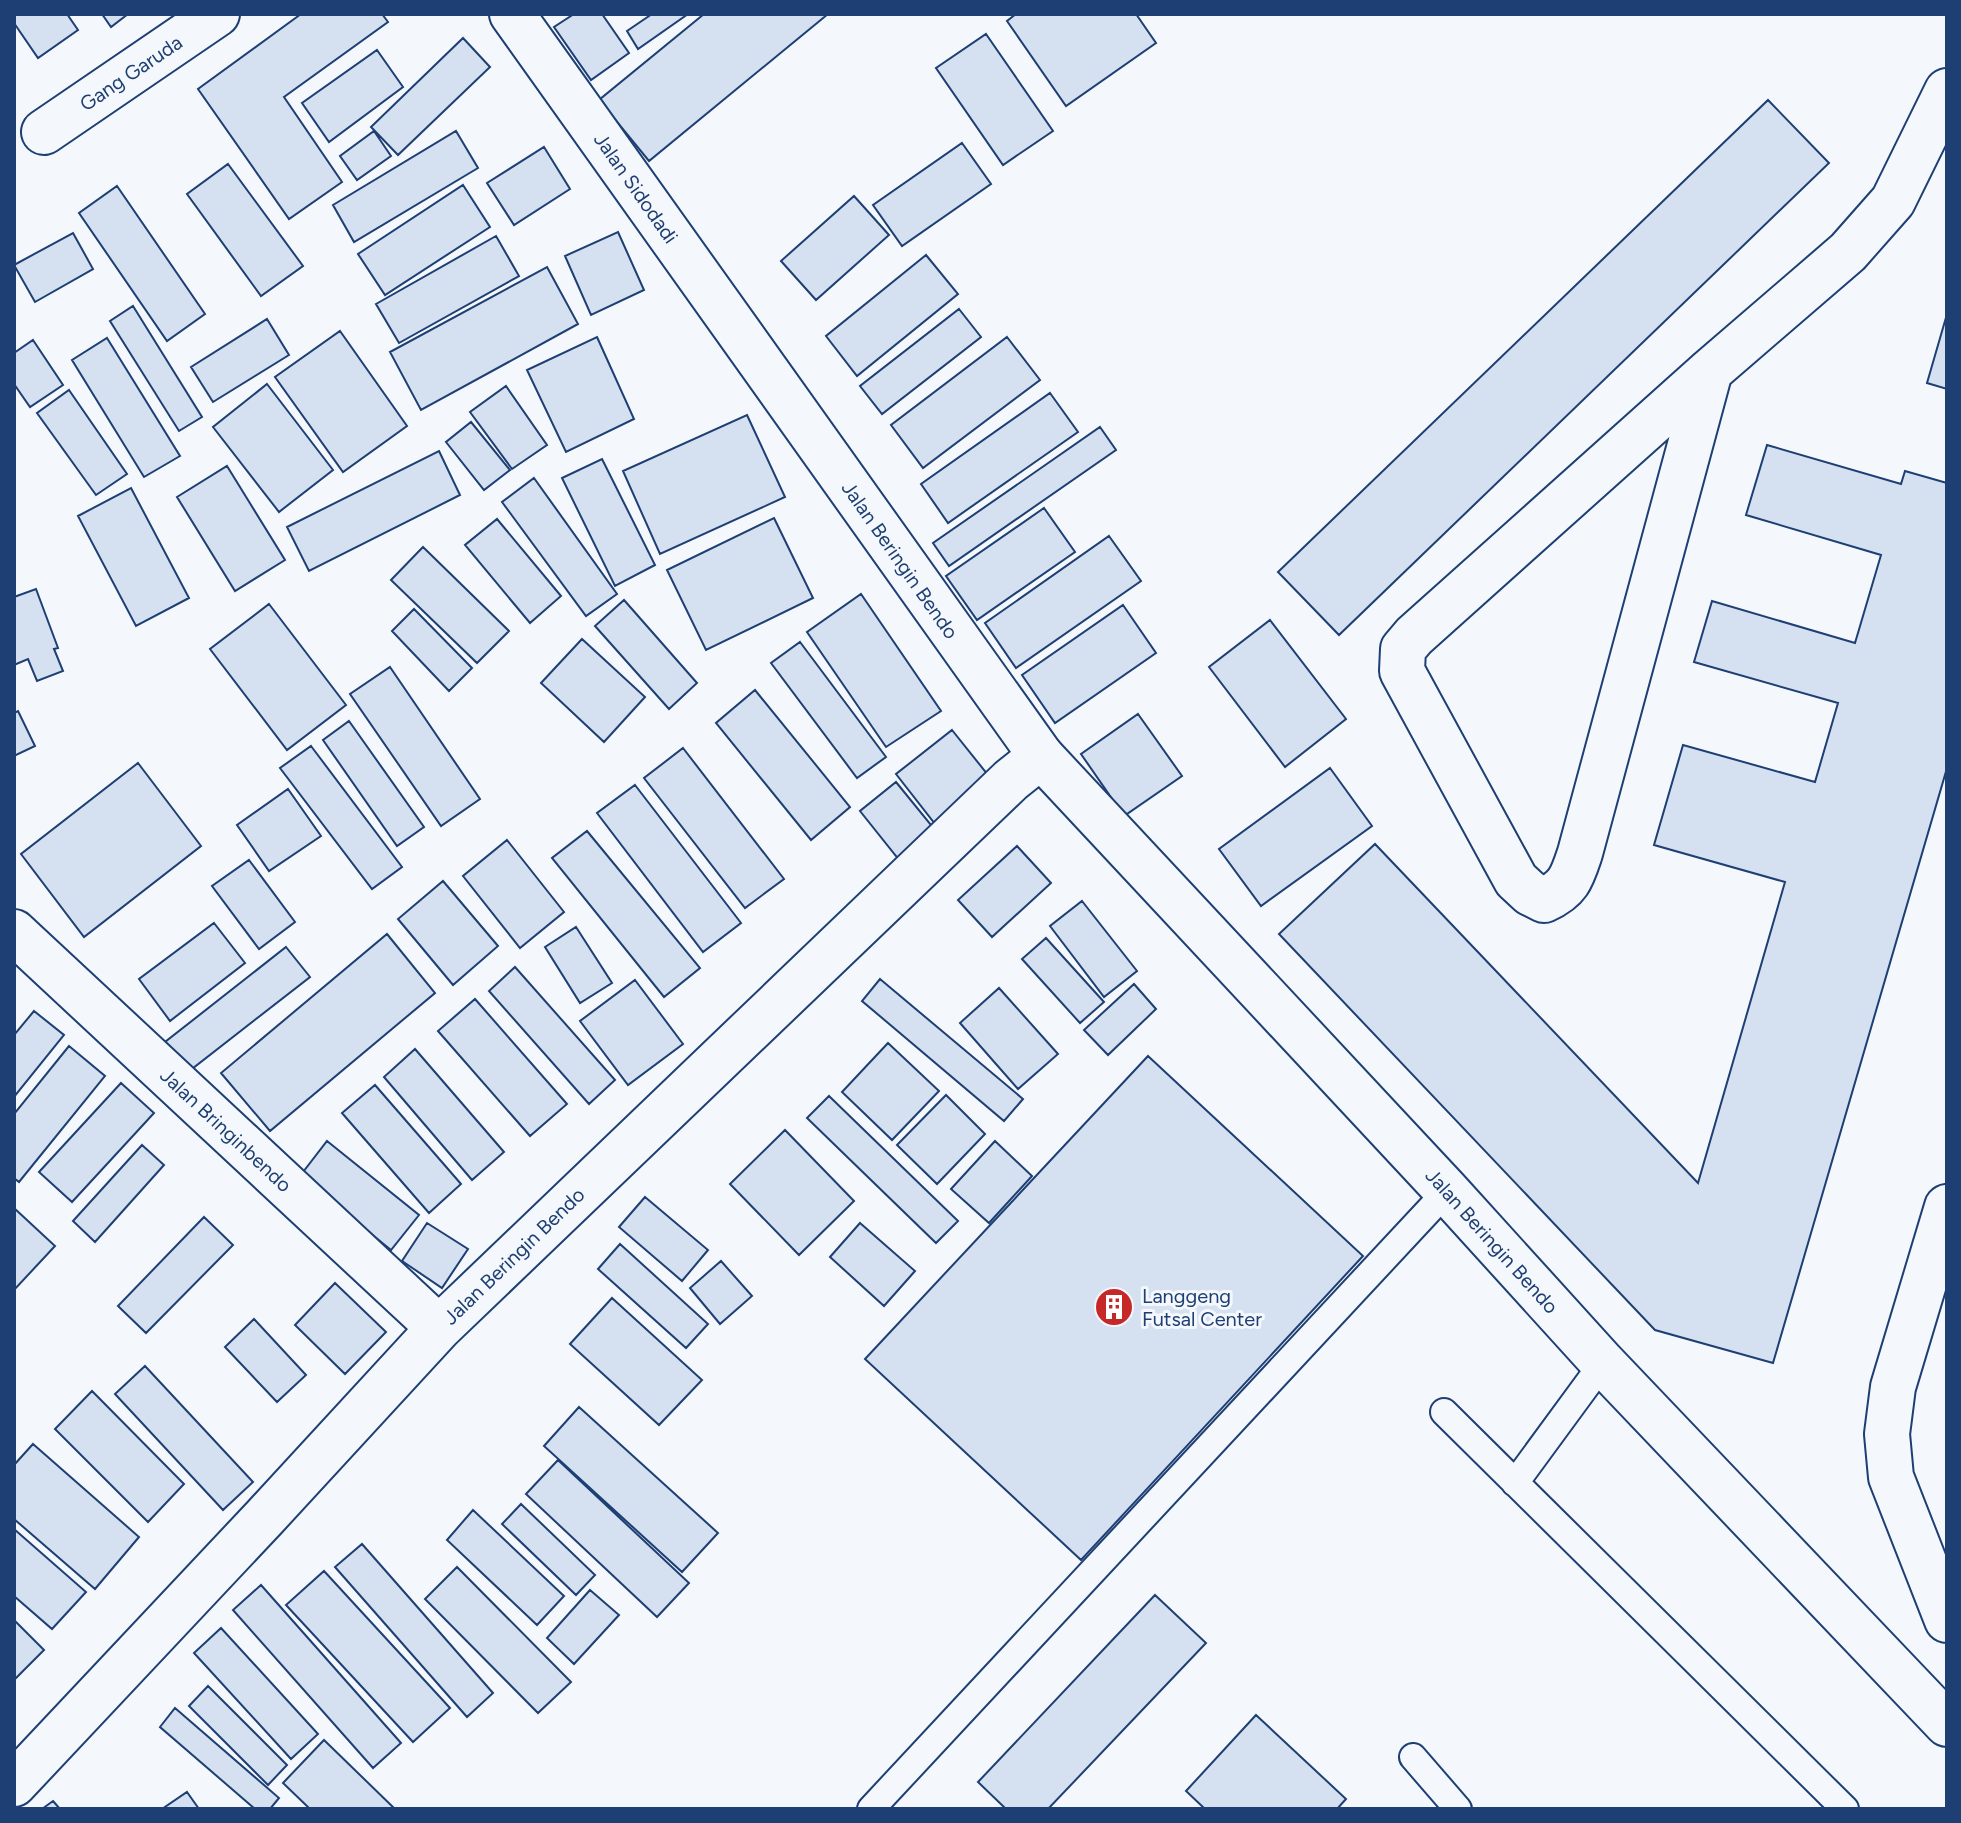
<svg xmlns="http://www.w3.org/2000/svg" width="1961" height="1823" font-family="Figtree,sans-serif">
<rect width="100%" height="100%" fill="#f4f7fb"/>
<!-- building -->
<path fill="#d5e0f0" stroke="#1d3f73" stroke-width="2" d="M14,14H67L78,30L38,58L14,23Z
M102,14H128L111,27Z
M301,14H382L388,22L284,97L342,182L289,219L198,89Z
M574,14H602L629,53L591,80L554,27Z
M652,14H688L638,49L627,31Z
M704,14H828L649,161L599,100Z
M1016,14H1136L1156,43L1066,106L1007,21Z
M986,34L1053,131L1003,165L936,68Z
M463,38L490,67L398,155L371,127Z
M377,50L403,87L329,142L302,103Z
M1768,100L1829,163L1339,635L1278,572Z
M374,131L391,156L357,180L340,156Z
M456,131L478,168L354,242L333,205Z
M962,143L991,184L902,246L873,205Z
M544,147L570,189L514,225L487,183Z
M228,164L303,266L261,296L187,194Z
M463,185L490,227L385,295L358,254Z
M117,186L205,314L167,341L79,213Z
M854,196L889,235L816,300L781,261Z
M618,232L644,290L591,315L565,256Z
M73,233L93,269L35,302L14,265Z
M496,236L519,276L399,343L376,304Z
M926,255L958,294L857,376L826,336Z
M547,267L578,324L421,410L390,352Z
M133,306L202,417L179,431L110,321Z
M959,309L981,337L882,414L860,386Z
M1947,314V389L1927,383Z
M267,319L289,355L213,402L191,367Z
M340,331L407,426L343,472L275,377Z
M597,337L634,419L566,452L527,370Z
M1007,337L1040,380L923,468L891,425Z
M107,338L180,456L144,477L72,360Z
M33,340L63,385L30,407L14,384V353Z
M267,384L333,470L279,512L213,427Z
M506,386L547,445L512,469L470,412Z
M69,390L127,474L96,495L37,413Z
M1050,393L1078,432L948,523L921,484Z
M747,415L785,497L660,554L623,471Z
M471,422L510,470L484,490L446,442Z
M1100,427L1116,450L949,566L933,543Z
M1767,445L1901,484L1905,471L1947,483V768L1773,1363L1655,1330L1279,934L1375,844L1698,1183L1785,882L1654,845L1683,745L1815,782L1838,703L1694,662L1712,601L1855,643L1881,555L1746,515Z
M439,451L460,495L309,571L287,527Z
M602,459L655,565L615,586L562,478Z
M227,466L285,560L235,591L177,497Z
M534,478L617,594L586,616L502,502Z
M131,488L189,598L136,626L78,516Z
M1044,508L1075,552L977,620L946,576Z
M774,518L813,598L706,650L667,570Z
M497,519L561,596L530,623L465,545Z
M1109,536L1141,581L1016,668L985,623Z
M423,547L509,631L477,663L391,580Z
M36,589L58,648L54,649L63,671L37,681L28,659L14,665V597Z
M861,594L941,711L886,747L807,632Z
M624,600L697,683L669,709L595,626Z
M269,604L346,705L287,750L210,649Z
M1123,605L1156,653L1055,723L1022,675Z
M414,609L472,668L449,691L392,631Z
M1270,620L1346,719L1285,767L1209,667Z
M582,639L645,697L604,742L541,683Z
M800,642L886,757L857,778L771,663Z
M390,667L480,799L441,826L350,694Z
M755,690L850,807L811,840L716,723Z
M18,711L35,746L14,756V713Z
M1138,714L1182,776L1124,816L1081,754Z
M349,721L424,827L397,846L323,740Z
M952,730L996,785L939,829L896,774Z
M311,746L402,867L372,889L280,768Z
M683,748L784,879L745,908L644,778Z
M138,763L201,846L84,937L21,854Z
M1330,768L1372,826L1261,906L1219,849Z
M896,782L940,836L904,866L860,811Z
M635,785L741,923L703,952L597,813Z
M288,789L321,836L269,871L237,825Z
M587,831L700,968L664,997L552,858Z
M507,840L564,912L520,948L463,876Z
M1017,846L1051,883L992,937L958,900Z
M249,860L295,922L259,949L212,886Z
M443,881L498,946L453,985L398,919Z
M1082,901L1137,971L1104,997L1050,926Z
M214,923L245,963L170,1021L139,979Z
M576,927L612,983L580,1003L545,947Z
M387,934L435,993L270,1131L221,1073Z
M1046,938L1104,1002L1080,1023L1022,959Z
M286,947L310,977L188,1072L165,1042Z
M515,967L615,1080L589,1104L489,991Z
M880,979L1023,1099L1004,1121L862,1001Z
M635,980L683,1044L628,1085L580,1021Z
M1134,984L1156,1009L1108,1055L1084,1030Z
M999,988L1058,1054L1018,1089L960,1023Z
M475,999L567,1104L530,1136L438,1031Z
M34,1011L64,1035L14,1097V1035Z
M888,1043L939,1091L892,1140L842,1092Z
M69,1046L105,1076L19,1182L14,1178V1114Z
M415,1049L504,1152L472,1180L384,1077Z
M1148,1056L1363,1256L1081,1560L865,1359Z
M121,1083L154,1113L72,1202L39,1172Z
M375,1085L461,1184L429,1213L342,1113Z
M946,1095L985,1134L937,1184L897,1145Z
M829,1096L958,1221L936,1243L807,1118Z
M785,1130L854,1201L799,1255L730,1184Z
M327,1141L419,1215L391,1250L300,1176Z
M995,1141L1032,1176L989,1223L951,1189Z
M142,1145L164,1165L95,1242L73,1221Z
M645,1197L708,1250L682,1281L619,1227Z
M14,1208L55,1246L14,1290Z
M204,1217L233,1245L146,1333L118,1306Z
M427,1223L468,1249L442,1288L402,1261Z
M860,1223L915,1271L884,1306L830,1257Z
M620,1244L708,1324L686,1348L598,1269Z
M721,1261L752,1296L720,1324L690,1288Z
M335,1283L386,1332L345,1374L295,1325Z
M612,1298L702,1380L659,1425L570,1344Z
M254,1319L306,1375L277,1402L225,1347Z
M145,1366L253,1482L223,1510L115,1394Z
M92,1391L184,1484L148,1522L55,1429Z
M579,1407L718,1533L682,1572L544,1446Z
M33,1444L139,1537L95,1589L14,1519V1465Z
M558,1460L689,1583L657,1617L526,1494Z
M521,1504L595,1575L576,1595L502,1524Z
M473,1510L564,1596L537,1625L447,1540Z
M14,1529L86,1592L52,1629L14,1596Z
M362,1544L493,1693L467,1717L335,1567Z
M457,1567L571,1682L538,1713L425,1599Z
M324,1571L450,1708L413,1742L286,1605Z
M261,1585L401,1743L373,1768L233,1610Z
M590,1590L619,1615L574,1664L547,1638Z
M1155,1595L1206,1643L1048,1809H1006L978,1782Z
M14,1620L44,1650L14,1680Z
M221,1628L318,1734L291,1759L194,1653Z
M208,1686L287,1765L268,1785L189,1706Z
M175,1708L279,1798L270,1809H255L160,1727Z
M1256,1715L1346,1799L1337,1809H1205L1186,1791Z
M324,1740L395,1809H310L283,1783Z
M187,1792L199,1809H162Z
M53,1801L60,1809H42Z"/>
<g fill="none" stroke-linecap="round" stroke-linejoin="round">
<defs>
<path id="service" d="M1444,1412L1845,1809
M1515,1483L1603,1363
M1413,1757L1458,1809
M871,1809L1447,1191"/>
<path id="minor" d="M44,132L217,14
M1710,371L1414,636L1403,649L1402,671L1516,880L1530,893L1544,900C1569,889 1572,877 1580,853L1710,371L1848,252L1893,201L1947,91
M14,932L439,1328
M1947,1207L1893,1387L1887,1434L1891,1477L1947,1620
M14,1784L265,1517L439,1328L1011,780L1041,756"/>
<path id="tertiary" d="M512,14L1041,756L1447,1191L1603,1363L1947,1724"/>
</defs>
<!-- service casing -->
<use href="#service" stroke="#1d3f73" stroke-width="30"/>
<!-- minor casing -->
<use href="#minor" stroke="#1d3f73" stroke-width="48"/>
<!-- tertiary casing -->
<use href="#tertiary" stroke="#1d3f73" stroke-width="48"/>
<!-- service -->
<use href="#service" stroke="#f4f7fb" stroke-width="26"/>
<!-- minor -->
<use href="#minor" stroke="#f4f7fb" stroke-width="44"/>
<!-- tertiary -->
<use href="#tertiary" stroke="#f4f7fb" stroke-width="44"/>
</g>
<!-- icons -->
<defs>
<symbol id="building-disc" viewBox="-11 -11 22 22"><circle r="9.5" fill="#c62828" stroke="#f4f7fb"/><path d="M-4-6H4V6H1V3H-1V6H-4ZM-2.5-4.3h1.7v1.8h-1.7ZM.8-4.3h1.7v1.8H.8ZM-2.5-1h1.7V.8h-1.7ZM.8-1h1.7V.8H.8Z" fill="#fff"/></symbol>
</defs>
<g fill-rule="evenodd">
<use href="#building-disc" x="1092" y="1285" width="44" height="44"/>
</g>
<g text-anchor="middle" stroke-width="6" stroke-linejoin="round" paint-order="stroke">
<!-- street labels -->
<g font-size="20" fill="#1d3f73" stroke="#f4f7fb">
<text transform="translate(131 73) rotate(-34)" y="7">Gang Garuda</text>
<text transform="translate(636 188) rotate(55)" y="7">Jalan Sidodadi</text>
<text transform="translate(900 560) rotate(55)" y="7">Jalan Beringin Bendo</text>
<text transform="translate(226 1130) rotate(43)" y="7">Jalan Bringinbendo</text>
<text transform="translate(1492 1241) rotate(48)" y="7">Jalan Beringin Bendo</text>
<text transform="translate(514 1256) rotate(-44)" y="7">Jalan Beringin Bendo</text>
</g>
<!-- poi labels -->
<g font-size="20" fill="#1d3f73" stroke="#f4f7fb" text-anchor="start">
<text x="1142" y="1303">Langgeng<tspan x="1142" dy="23">Futsal Center</tspan></text>
</g>
</g>
<!-- border -->
<rect width="1961" height="1823" fill="none" stroke="#1d3f73" stroke-width="32"/>
</svg>
